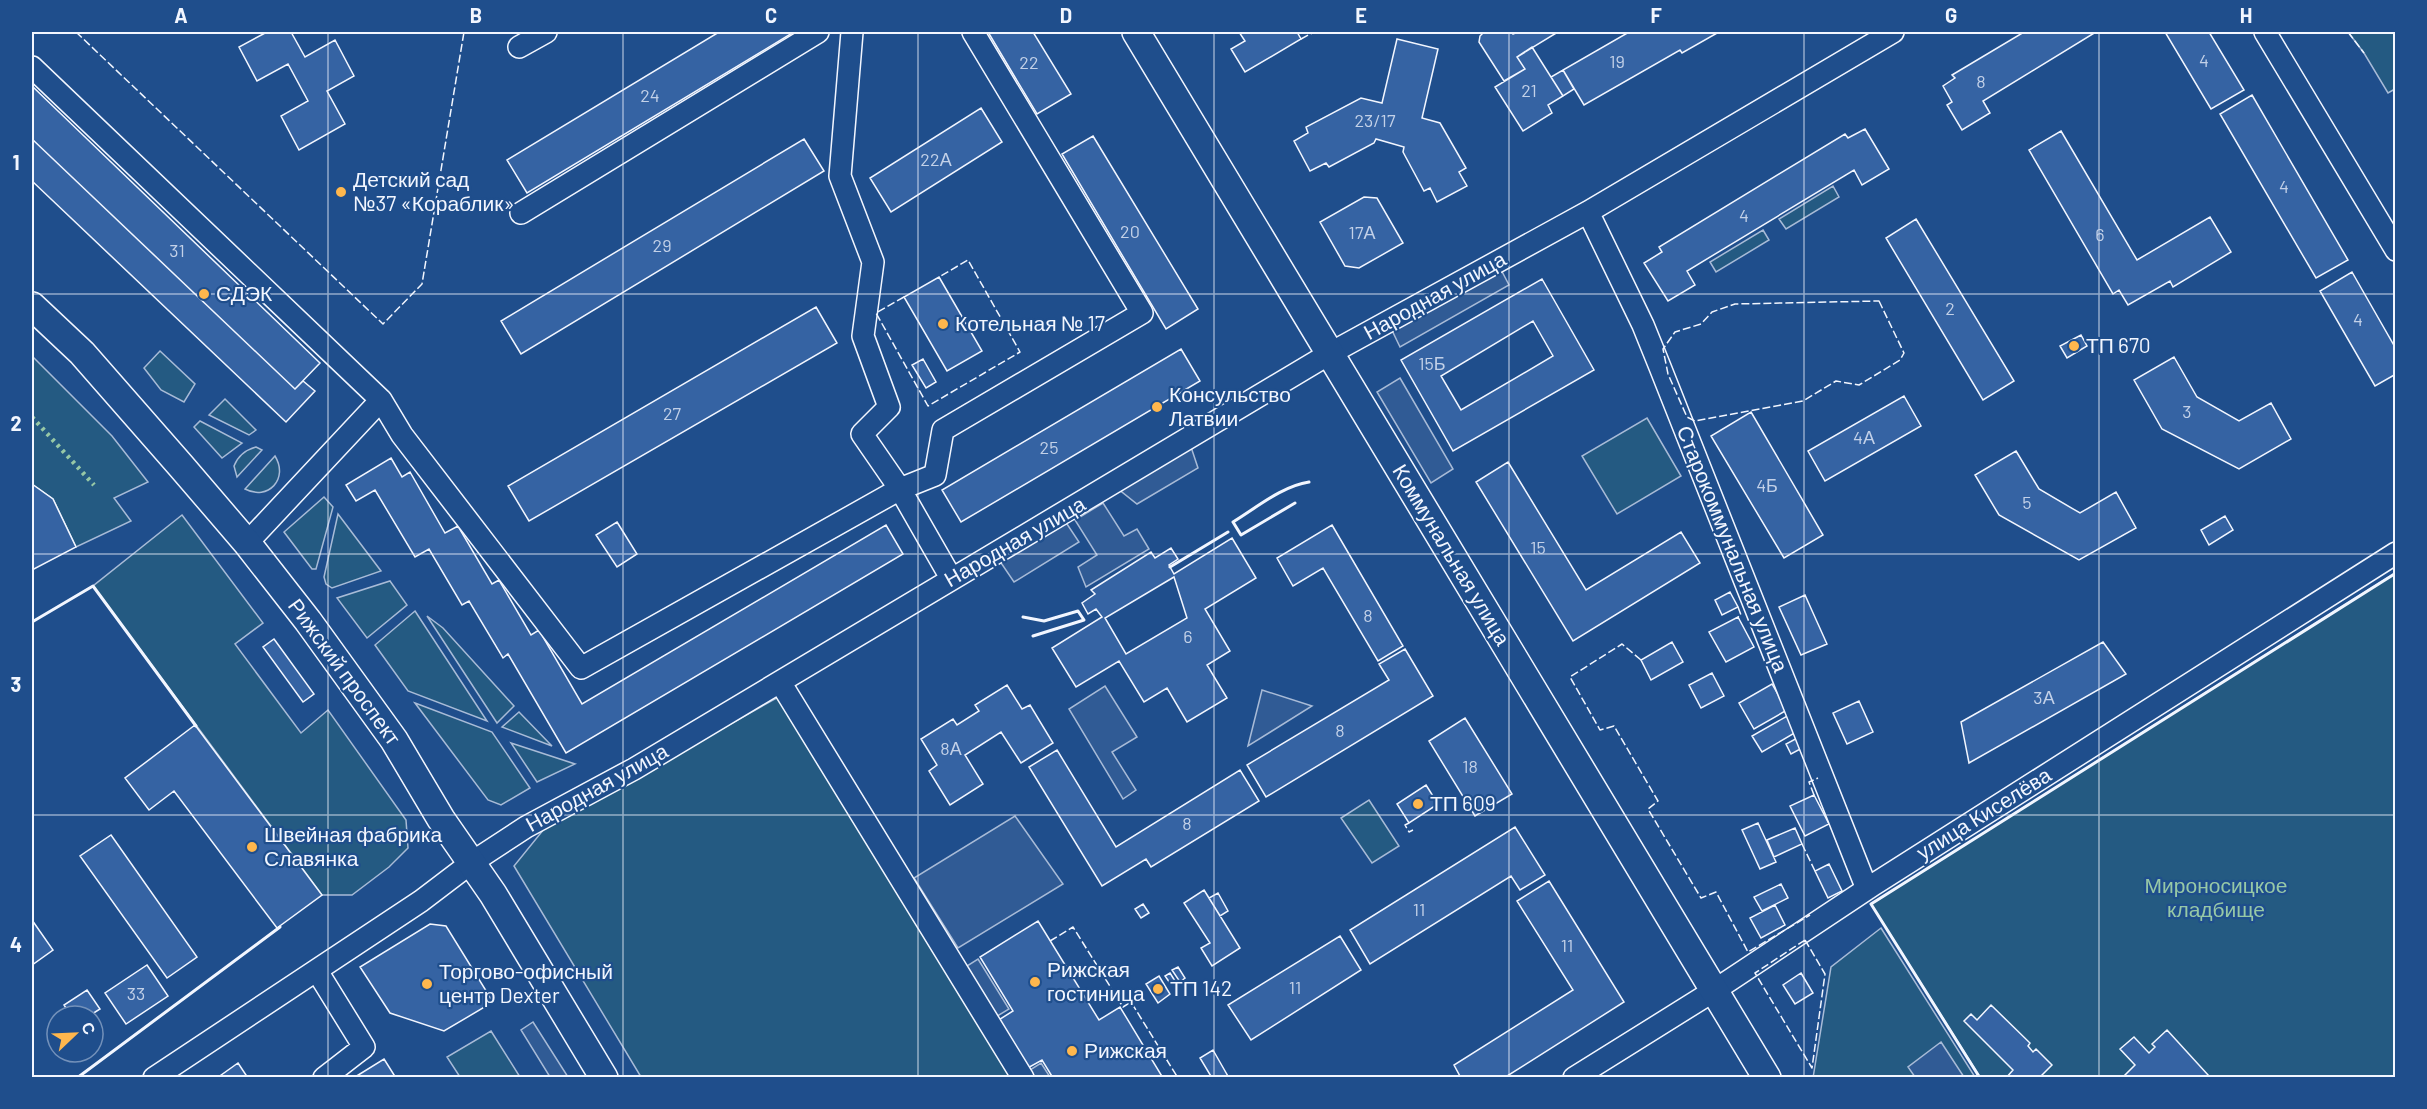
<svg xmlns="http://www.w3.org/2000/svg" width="2427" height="1109" font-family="Barlow,sans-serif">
<rect width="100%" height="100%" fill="#1f4e8c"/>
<!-- green -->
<path fill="#245a82" stroke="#a8bbd7" stroke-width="1.5" d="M2348,32H2395V89L2388,93L2364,53Z
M1833,186L1839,197L1786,229L1779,219Z
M1763,230L1769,240L1716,272L1710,262Z
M160,351L195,384L184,402L161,390L144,368Z
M32,356L112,436L148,482L114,498L131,521L76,547L53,499L32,484Z
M225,399L256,430L249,435L209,415Z
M1647,418L1681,476L1617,514L1582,456Z
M200,421L242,443L222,458L194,427Z
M256,447L262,450L237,477L234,466C238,456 245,450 256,447Z
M275,456C289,479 268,501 245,489Z
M324,497L333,507L316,569H312L284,532Z
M338,514L381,571L332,588L326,584L324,577Z
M182,515L263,623L235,644L301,733L328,710L406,820L408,848L389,867L352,895H322L93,586Z
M2395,573V1077H1980L1871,904Z
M390,581L407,605L367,638L337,598Z
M415,611L487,721L408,691L375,645Z
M427,616L443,628L514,706L497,723Z
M782,695L1018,1077H641L514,866L544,829Z
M415,703L492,732L530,788L501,805L488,800Z
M519,712L552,746L502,727Z
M511,743L575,764L537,782Z
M1369,800L1399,846L1372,863L1341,818Z
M1881,928L1975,1077L1813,1078L1831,967Z
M491,1031L520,1077H460L447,1057Z"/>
<!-- parking -->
<path fill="#305b95" stroke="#a8bbd7" stroke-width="1.5" d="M1497,262L1509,285L1400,347L1388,322Z
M1400,378L1453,469L1431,483L1377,392Z
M1188,438L1198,468L1137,504L1112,484Z
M1103,503L1124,536L1137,529L1149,549L1086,587L1078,567L1097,555L1075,520Z
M1061,515L1079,542L1014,582L995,554Z
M1105,686L1137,737L1112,752L1136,790L1123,799L1069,709Z
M1262,690L1312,706L1248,746Z
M1015,816L1063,884L958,948L914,878Z
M978,959L1009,1009L989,1021L959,971Z
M533,1022L568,1077H550L521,1030Z
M1941,1042L1964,1077H1915L1908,1067Z
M1041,1063L1050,1077H1023L1022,1075Z"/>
<!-- building -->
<path fill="#3563a3" stroke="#f2f6ff" stroke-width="1.5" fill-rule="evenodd" d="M267,32H291L305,57L335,40L354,76L327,91L345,124L299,150L281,116L308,101L288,64L257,81L239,47Z
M719,32H794L527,193L507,160Z
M988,32H1033L1071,94L1037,114Z
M1239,32H1297L1301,39L1245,72L1231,49L1245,41Z
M1484,32H1512L1513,34L1518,32H1558L1517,57L1525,69L1504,81L1479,42L1480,36Z
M1629,32H1719L1682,53L1680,50L1584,105L1563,70Z
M2024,32H2096L1983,101L1990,113L1962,130L1947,105L1952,102L1943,86L1955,78L1952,75Z
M2165,32H2209L2244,90L2211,109Z
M1397,39L1438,49L1422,118L1440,123L1466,168L1459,172L1467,186L1437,202L1430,188L1424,191L1403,152L1404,147L1376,139L1374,143L1329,167L1326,163L1310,171L1294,141L1308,133L1306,127L1361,98L1382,103Z
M1532,47L1563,96L1548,105L1552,113L1523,131L1495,87L1525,69L1517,57Z
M1563,70L1574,89L1563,96L1551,77Z
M32,86L320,363L295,389L32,139Z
M2252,95L2348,260L2316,278L2220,114Z
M981,108L1002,142L891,212L870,178Z
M1865,129L1889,169L1862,185L1854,170L1687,271L1695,285L1668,301L1644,263L1662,252L1659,247L1845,134L1848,138Z
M2061,131L2137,260L2210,217L2231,252L2173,287L2170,281L2128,305L2119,290L2113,294L2029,150Z
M1093,136L1198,309L1166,329L1062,154Z
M32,139L295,389L303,381L315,391L286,422L32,181Z
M804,139L824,171L521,354L501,321Z
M1364,197L1377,198L1403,243L1359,268L1345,266L1320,222Z
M1916,219L2014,381L1983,400L1886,238Z
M2352,272L2396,349V374L2375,386L2320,291Z
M939,277L982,351L947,371L904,297Z
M1542,279L1594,370L1453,451L1401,360ZM1533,321L1553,356L1461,410L1441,376Z
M816,307L837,343L529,521L508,486Z
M2081,335L2087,346L2067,358L2060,346Z
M1181,349L1200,381L961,522L942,490Z
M2174,357L2197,397L2239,421L2271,403L2291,439L2239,469L2162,429L2134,380Z
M923,359L936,382L926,388L912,365Z
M1904,396L1921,426L1825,481L1808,451Z
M1751,412L1823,535L1784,558L1711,436Z
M2016,451L2039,489L2080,513L2116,492L2136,528L2079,560L1999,515L1975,475Z
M391,458L402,477L410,472L445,533L458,526L492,584L499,580L531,635L539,630L582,704L886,525L903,554L566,753L508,654L503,658L469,601L462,605L429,549L415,557L375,490L356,501L346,485Z
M1508,462L1586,590L1681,532L1700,563L1573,641L1476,482Z
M32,484L53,499L76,547L32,570Z
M2225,516L2233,530L2209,545L2201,530Z
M617,522L637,554L617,567L596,535Z
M1332,525L1403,646L1378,661L1323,568L1293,586L1277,558Z
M1232,538L1256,578L1205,609L1230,651L1207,665L1227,698L1187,722L1167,688L1144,702L1119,661L1076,687L1052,648L1102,617L1096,609L1088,614L1082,603L1095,594L1091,590L1151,552L1155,558L1171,548L1178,559L1169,565L1174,574ZM1174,577L1187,618L1126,654L1105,618Z
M1730,592L1738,607L1722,615L1715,600Z
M1805,595L1827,644L1801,655L1779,607Z
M1738,617L1754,647L1726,662L1709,632Z
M274,639L314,694L303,702L263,647Z
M1672,642L1683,662L1651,680L1641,660Z
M2103,642L2126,674L1969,763L1961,722Z
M1405,649L1433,696L1266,797L1247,765L1389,680L1379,664Z
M1712,673L1724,696L1701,708L1689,685Z
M1772,684L1787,710L1754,729L1739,703Z
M1007,685L1022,709L1030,705L1053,743L1021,763L1001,732L965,755L983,784L950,805L929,771L937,765L921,739L953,719L957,725L979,711L975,705Z
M1859,701L1873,732L1847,744L1833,713Z
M1789,715L1798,731L1762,752L1752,736Z
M1465,718L1512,794L1475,816L1429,741Z
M195,725L322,895L277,928L174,791L149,810L125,778Z
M1801,736L1806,746L1791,754L1786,744Z
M1057,750L1116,847L1240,770L1259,801L1151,867L1146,859L1102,886L1029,767Z
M1426,785L1438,804L1409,823L1397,804Z
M1814,795L1829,824L1805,836L1790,806Z
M1758,823L1776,862L1760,869L1742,830Z
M1515,827L1545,875L1520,890L1511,876L1370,964L1350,930Z
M1795,828L1802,844L1774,857L1767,840Z
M111,835L197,957L167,978L80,856Z
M1829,864L1842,891L1828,898L1815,871Z
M1549,881L1624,1002L1504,1078H1461L1454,1065L1573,990L1517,901Z
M1781,884L1788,898L1762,911L1754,897Z
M1204,890L1240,948L1212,966L1201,948L1210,943L1184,903Z
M1218,893L1228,911L1220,916L1209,898Z
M1143,904L1149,913L1141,918L1135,909Z
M1775,905L1785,925L1761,938L1750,918Z
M32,920L53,950L32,965Z
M1038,921L1099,1020L1120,1007L1163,1078H1053L1042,1060L1026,1069L997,1021L1013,1011L980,957Z
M430,924L446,926L493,1002L444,1031L390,1013L360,967Z
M1340,936L1361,970L1251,1040L1228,1005Z
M147,965L168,996L126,1024L105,993Z
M1178,967L1185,978L1180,982L1172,970Z
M1170,973L1175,981L1170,983L1165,976Z
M1801,973L1813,993L1795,1004L1783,985Z
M1159,976L1170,994L1158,1003L1146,984Z
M87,990L100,1009L89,1016H71L64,1005Z
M1991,1005L2030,1043L2028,1046L2033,1052L2036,1049L2052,1065L2039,1078H2006L2013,1070L1964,1021L1971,1014L1977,1020Z
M2167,1030L2209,1076L2122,1078L2135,1065L2120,1049L2134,1037L2149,1053L2155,1047L2152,1044Z
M1213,1050L1229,1078H1212L1200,1058Z
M384,1059L396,1078H355V1077Z
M238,1063L248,1078H217Z"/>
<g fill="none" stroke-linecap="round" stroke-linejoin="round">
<defs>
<path id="minor" d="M852,32L840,176L873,262L863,336L889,407L862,434L900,489L935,475L943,430L1142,313L973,32
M2265,32L2396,250
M519,47L546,32
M32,67L381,400L402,435L581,668L900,489L951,578
M1588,212L1643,325L1660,367L1867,889
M521,213L818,32
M247,543L381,400
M780,682L1023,1078
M317,971L364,1047L324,1078
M154,1078L421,901L471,863L526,827L634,769L1329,354L1588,212L1893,32
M1574,1078L1715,990L1873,885L2396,553"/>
<path id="major" d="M1136,32L1767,1078
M32,306L82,353L181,466L247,543L308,621L394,740L441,819L493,894L604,1078"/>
</defs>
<!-- minor casing -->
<use href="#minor" stroke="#f2f6ff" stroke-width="24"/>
<!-- major casing -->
<use href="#major" stroke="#f2f6ff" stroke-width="30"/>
<!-- minor -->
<use href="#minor" stroke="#1f4e8c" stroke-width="21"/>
<!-- major -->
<use href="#major" stroke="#1f4e8c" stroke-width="27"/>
<!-- hedge -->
<path stroke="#97c8a6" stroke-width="4.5" stroke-dasharray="3 4.5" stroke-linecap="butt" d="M32,417L94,485"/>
<!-- fence -->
<path stroke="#f2f6ff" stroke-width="1.5" stroke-dasharray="8 3" stroke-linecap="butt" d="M76,32L383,324L422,284L464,32
M2348,32L2364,53
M1301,39L1314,32
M904,297L876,313L928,406L1020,352L968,260L939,277
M1879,301L1904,353L1900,360L1859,385L1836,381L1803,401L1695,421L1687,417L1668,374L1663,349L1675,332L1701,324L1712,312L1735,304Z
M1738,607L1741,615L1738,617
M1641,660L1622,644L1570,677L1600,730L1614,726L1658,801L1648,809L1701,898L1716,892L1748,952L1810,915
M1814,795L1809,782L1818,778
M1409,823L1405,825L1409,832L1413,830
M1802,844L1815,871
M1805,940L1825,974L1812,1068L1755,973Z
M1050,941L1073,927L1123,1007L1131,1002L1178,1078"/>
<!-- wall -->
<path stroke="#f2f6ff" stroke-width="3" d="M1295,503L1241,535L1233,522C1256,508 1282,486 1309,482
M1170,567L1228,532
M1023,617L1044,621L1078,611L1084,620L1033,636
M32,622L93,586L196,726
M77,1078L280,927
M1980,1078L1871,904L2396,573"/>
</g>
<!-- grid -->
<path fill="none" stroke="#f2f6ff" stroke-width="1.5" stroke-opacity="0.55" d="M328,32V1078M623,32V1078M918,32V1078M1214,32V1078M1509,32V1078M1804,32V1078M2099,32V1078M32,294H2396M32,554H2396M32,815H2396"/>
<!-- markers -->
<g fill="#ffb74d" stroke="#1f4e8c" stroke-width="2">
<circle cx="341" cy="192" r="6"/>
<circle cx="204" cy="294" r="6"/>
<circle cx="943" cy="324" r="6"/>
<circle cx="2074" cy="346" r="6"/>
<circle cx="1157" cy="407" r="6"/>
<circle cx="1418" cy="804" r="6"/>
<circle cx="252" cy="847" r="6"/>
<circle cx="1035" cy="982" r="6"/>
<circle cx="427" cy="984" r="6"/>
<circle cx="1158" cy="989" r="6"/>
<circle cx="1072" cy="1051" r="6"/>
</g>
<g text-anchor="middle" stroke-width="4.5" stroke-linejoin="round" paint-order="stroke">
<!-- number labels -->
<g font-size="18" fill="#c3d1e8">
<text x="2204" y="67">4</text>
<text x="1617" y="68">19</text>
<text x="1029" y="69">22</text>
<text x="1981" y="88">8</text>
<text x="1529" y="97">21</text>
<text x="650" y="102">24</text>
<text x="1375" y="127">23/17</text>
<text x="936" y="166">22А</text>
<text x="2284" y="193">4</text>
<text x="1744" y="222">4</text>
<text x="1130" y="238">20</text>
<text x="1362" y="239">17А</text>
<text x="2100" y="241">6</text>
<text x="662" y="252">29</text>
<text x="177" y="257">31</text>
<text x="1950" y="315">2</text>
<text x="2358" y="326">4</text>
<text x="1432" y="370">15Б</text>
<text x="2187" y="418">3</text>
<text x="672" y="420">27</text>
<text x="1864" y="444">4А</text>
<text x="1049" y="454">25</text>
<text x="1767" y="492">4Б</text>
<text x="2027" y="509">5</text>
<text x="1538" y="554">15</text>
<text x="1368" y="622">8</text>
<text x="1188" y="643">6</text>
<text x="2044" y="704">3А</text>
<text x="1340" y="737">8</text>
<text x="951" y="755">8А</text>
<text x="1470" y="773">18</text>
<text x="1187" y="830">8</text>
<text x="1419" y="916">11</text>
<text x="1567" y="952">11</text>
<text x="1295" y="994">11</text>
<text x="136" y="1000">33</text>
</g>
<!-- poi labels -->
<g font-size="21" fill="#f2f6ff" stroke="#1f4e8c" text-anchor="start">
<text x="353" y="187">Детский сад<tspan x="353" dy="24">№37 «Кораблик»</tspan></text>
<text x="216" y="301">СДЭК</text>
<text x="955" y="331">Котельная № 17</text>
<text x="2086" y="353">ТП 670</text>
<text x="1169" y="402">Консульство<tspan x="1169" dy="24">Латвии</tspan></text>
<text x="1430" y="811">ТП 609</text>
<text x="264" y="842">Швейная фабрика<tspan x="264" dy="24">Славянка</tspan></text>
<text x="1047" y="977">Рижская<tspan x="1047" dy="24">гостиница</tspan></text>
<text x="439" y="979">Торгово-офисный<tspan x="439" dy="24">центр Dexter</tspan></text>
<text x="1170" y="996">ТП 142</text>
<text x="1084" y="1058">Рижская</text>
</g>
<!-- street labels -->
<g font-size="21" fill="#f2f6ff" stroke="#1f4e8c">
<text transform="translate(1435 296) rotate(-29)" y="7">Народная улица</text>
<text transform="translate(1015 542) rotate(-30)" y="7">Народная улица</text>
<text transform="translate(1732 549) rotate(68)" y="7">Старокоммунальная улица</text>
<text transform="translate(1451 555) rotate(59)" y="7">Коммунальная улица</text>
<text transform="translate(344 672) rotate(54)" y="7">Рижский проспект</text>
<text transform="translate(597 788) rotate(-29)" y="7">Народная улица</text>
<text transform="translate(1984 814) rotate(-32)" y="7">улица Киселёва</text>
</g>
<!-- park labels -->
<g font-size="21" fill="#97c8a6" stroke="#1f4e8c">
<text x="2216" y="893">Мироносицкое<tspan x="2216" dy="24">кладбище</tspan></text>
</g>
</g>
<!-- border -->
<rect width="2427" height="1109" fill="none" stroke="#1f4e8c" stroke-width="66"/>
<!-- north arrow -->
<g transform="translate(75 1034) rotate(67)"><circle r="28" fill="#1f4e8c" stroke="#7391ba" stroke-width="1.5"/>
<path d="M0-4.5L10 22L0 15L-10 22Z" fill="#ffb74d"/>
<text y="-9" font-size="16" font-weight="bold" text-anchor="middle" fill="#f2f6ff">С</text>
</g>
<rect x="33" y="33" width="2361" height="1043" fill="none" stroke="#f2f6ff" stroke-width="2"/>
<g font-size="20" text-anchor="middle" font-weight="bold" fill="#f2f6ff">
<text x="181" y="23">A</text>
<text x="476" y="23">B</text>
<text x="771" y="23">C</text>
<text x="1066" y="23">D</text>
<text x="1361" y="23">E</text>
<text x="1656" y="23">F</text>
<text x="1951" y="23">G</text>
<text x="2246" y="23">H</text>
<text x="16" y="170">1</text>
<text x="16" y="431">2</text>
<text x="16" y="692">3</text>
<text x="16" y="952">4</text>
</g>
</svg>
